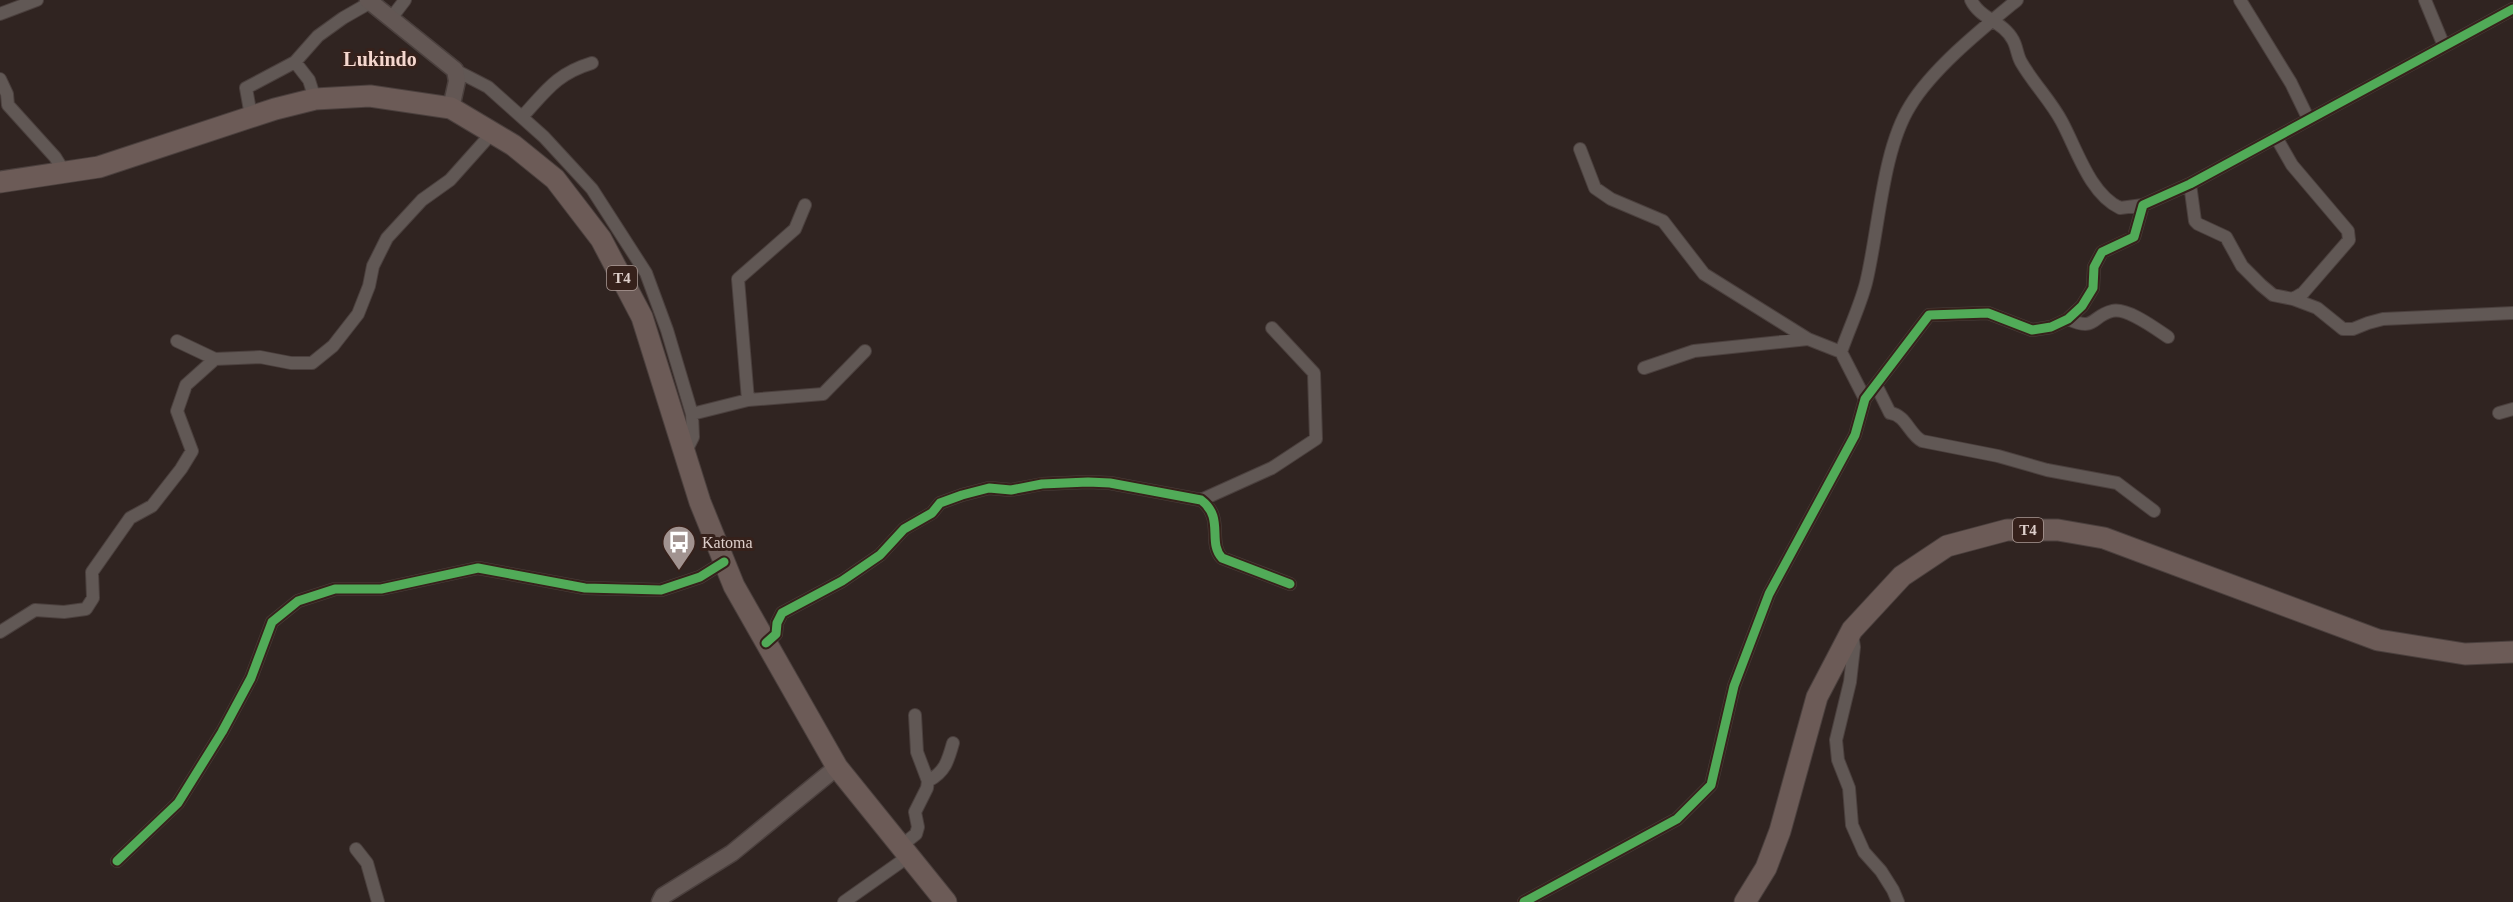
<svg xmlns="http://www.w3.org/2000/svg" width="2513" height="902" font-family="Georgia,serif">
<rect width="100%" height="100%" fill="#302421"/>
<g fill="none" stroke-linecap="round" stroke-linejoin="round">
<defs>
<path id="street" d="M1971,0C1980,19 2003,21 2013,40C2017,47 2017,55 2021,62C2033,83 2051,101 2062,122C2077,150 2090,194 2120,208L2143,205
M2240,0L2291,83L2308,118
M2425,0L2444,46
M0,14L37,0
M392,17L405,0
M295,62L309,80L315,99
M455,70L488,87L544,137L592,189L646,273L667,330L692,414L693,437L685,453
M0,79L7,94L8,105L55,157L65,173
M251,116L246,88L295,62L318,36L343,18L371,2
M522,117C546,91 556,74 592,63
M1580,149L1595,188L1611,199L1663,221L1704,274L1808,339L1841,352
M2190,184L2195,221L2198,224L2226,237L2242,266L2261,285L2273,295L2293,299L2303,293L2349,240L2348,231L2292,165L2276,137
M2293,299L2317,308L2343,329H2353L2368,323L2383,319L2513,313
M2068,319C2096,332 2091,316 2112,311C2127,307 2156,329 2168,337
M177,341L215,359L260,357L291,363H312L333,346L358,314L369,286L373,266L387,238L422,200L450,180L492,133
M1644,368L1694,351L1808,339
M1876,385L1890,413C1906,415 1909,434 1922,441L1998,456L2047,470L2117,483L2154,511
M1865,399L1841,352C1849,329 1860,306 1866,283C1879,230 1882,151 1910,106C1933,68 1983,28 2017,0
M748,400L738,279L795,229L805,205
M2499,413L2513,409
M692,414L748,400L823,394L865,351
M1201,500L1272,468L1316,439L1314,373L1272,328
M0,632L35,610L64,612L86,609L93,598L92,572L130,518L152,506L181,469L192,451L177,411L186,385L215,359
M1852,634L1854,647L1850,682L1836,740L1838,760L1849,788L1852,825L1864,852L1881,871L1893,890L1898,902
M766,643L776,634L777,623L782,613L842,581L880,555L904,529L932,513L940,503L962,495L989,488L1011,490L1042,484L1088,482L1110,483L1201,500C1225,518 1207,542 1222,558L1290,584
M928,781C945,772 948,761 953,743
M901,846L916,834L918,827L915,812L927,788L928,781L917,752L915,715
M356,849L367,863L378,902
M117,861L178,803L222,732L251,678L272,622L298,601L335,589H381L478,568L585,588L661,590L700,577L724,562
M844,902L909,856
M1524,902L1677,819L1711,785L1734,686L1769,594L1855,435L1865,399L1929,315L1988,313L2032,330L2051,327L2068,319L2082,306L2093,288L2094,267L2102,252L2134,237L2143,205L2190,184L2513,9"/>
<path id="secondary" d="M368,0L455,70L457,81L451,108
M660,902L663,896L732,853L837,767"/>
<path id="highway" d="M0,182L99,167L275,109L315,99L370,96L451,108L513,145L555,179L601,239L642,317L700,502L734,586L837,767L946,902
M1745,902L1766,868L1780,831L1817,697L1852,630L1902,576L1947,546L2007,530H2058L2104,538L2378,640L2465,654L2513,652"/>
</defs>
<!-- street casing -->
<use href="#street" stroke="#4b403e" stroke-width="14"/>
<!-- secondary casing -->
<use href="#secondary" stroke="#4b403e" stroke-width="19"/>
<!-- highway casing -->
<use href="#highway" stroke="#4b403e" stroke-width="23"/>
<!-- street -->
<use href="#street" stroke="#615855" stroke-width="12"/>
<!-- secondary -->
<use href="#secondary" stroke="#635754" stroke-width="16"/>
<!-- highway -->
<use href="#highway" stroke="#6c5b57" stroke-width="21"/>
<defs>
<path id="cycleway" d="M766,643L776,634L777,623L782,613L842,581L880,555L904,529L932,513L940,503L962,495L989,488L1011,490L1042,484L1088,482L1110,483L1201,500C1225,518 1207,542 1222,558L1290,584
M117,861L178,803L222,732L251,678L272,622L298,601L335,589H381L478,568L585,588L661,590L700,577L724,562
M1524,902L1677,819L1711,785L1734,686L1769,594L1855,435L1865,399L1929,315L1988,313L2032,330L2051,327L2068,319L2082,306L2093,288L2094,267L2102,252L2134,237L2143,205L2190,184L2513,9"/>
</defs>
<!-- cycleway casing -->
<use href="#cycleway" stroke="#36211b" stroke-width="13"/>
<!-- cycleway -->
<use href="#cycleway" stroke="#51ab58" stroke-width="9"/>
</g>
<!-- icons -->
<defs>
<symbol id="bus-pin" viewBox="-11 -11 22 30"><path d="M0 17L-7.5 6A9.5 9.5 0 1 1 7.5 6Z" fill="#a19390" stroke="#36211b"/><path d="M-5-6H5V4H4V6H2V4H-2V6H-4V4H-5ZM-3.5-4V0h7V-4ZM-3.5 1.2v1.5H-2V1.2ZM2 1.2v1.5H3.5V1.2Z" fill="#fff"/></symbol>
</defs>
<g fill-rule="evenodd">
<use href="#bus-pin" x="660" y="523" width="38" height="52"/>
</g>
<g text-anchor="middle" stroke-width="6" stroke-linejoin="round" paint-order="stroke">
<!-- shield labels -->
<g fill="#36211b" stroke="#ac9b96" stroke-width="1.5">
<rect x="607" y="266" width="30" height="24" rx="4.5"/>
<rect x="2013" y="518" width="30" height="24" rx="4.5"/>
</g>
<g font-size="15" font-weight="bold" fill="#decfcb">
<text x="622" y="283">T4</text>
<text x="2028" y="535">T4</text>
</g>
<!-- poi labels -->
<g font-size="16" fill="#decfcb" stroke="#36211b" text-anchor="start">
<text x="702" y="548">Katoma</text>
</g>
<!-- quarter labels -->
<g font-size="20" font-weight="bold" fill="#f5d7ce" stroke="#36211b">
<text x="380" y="66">Lukindo</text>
</g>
</g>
</svg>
